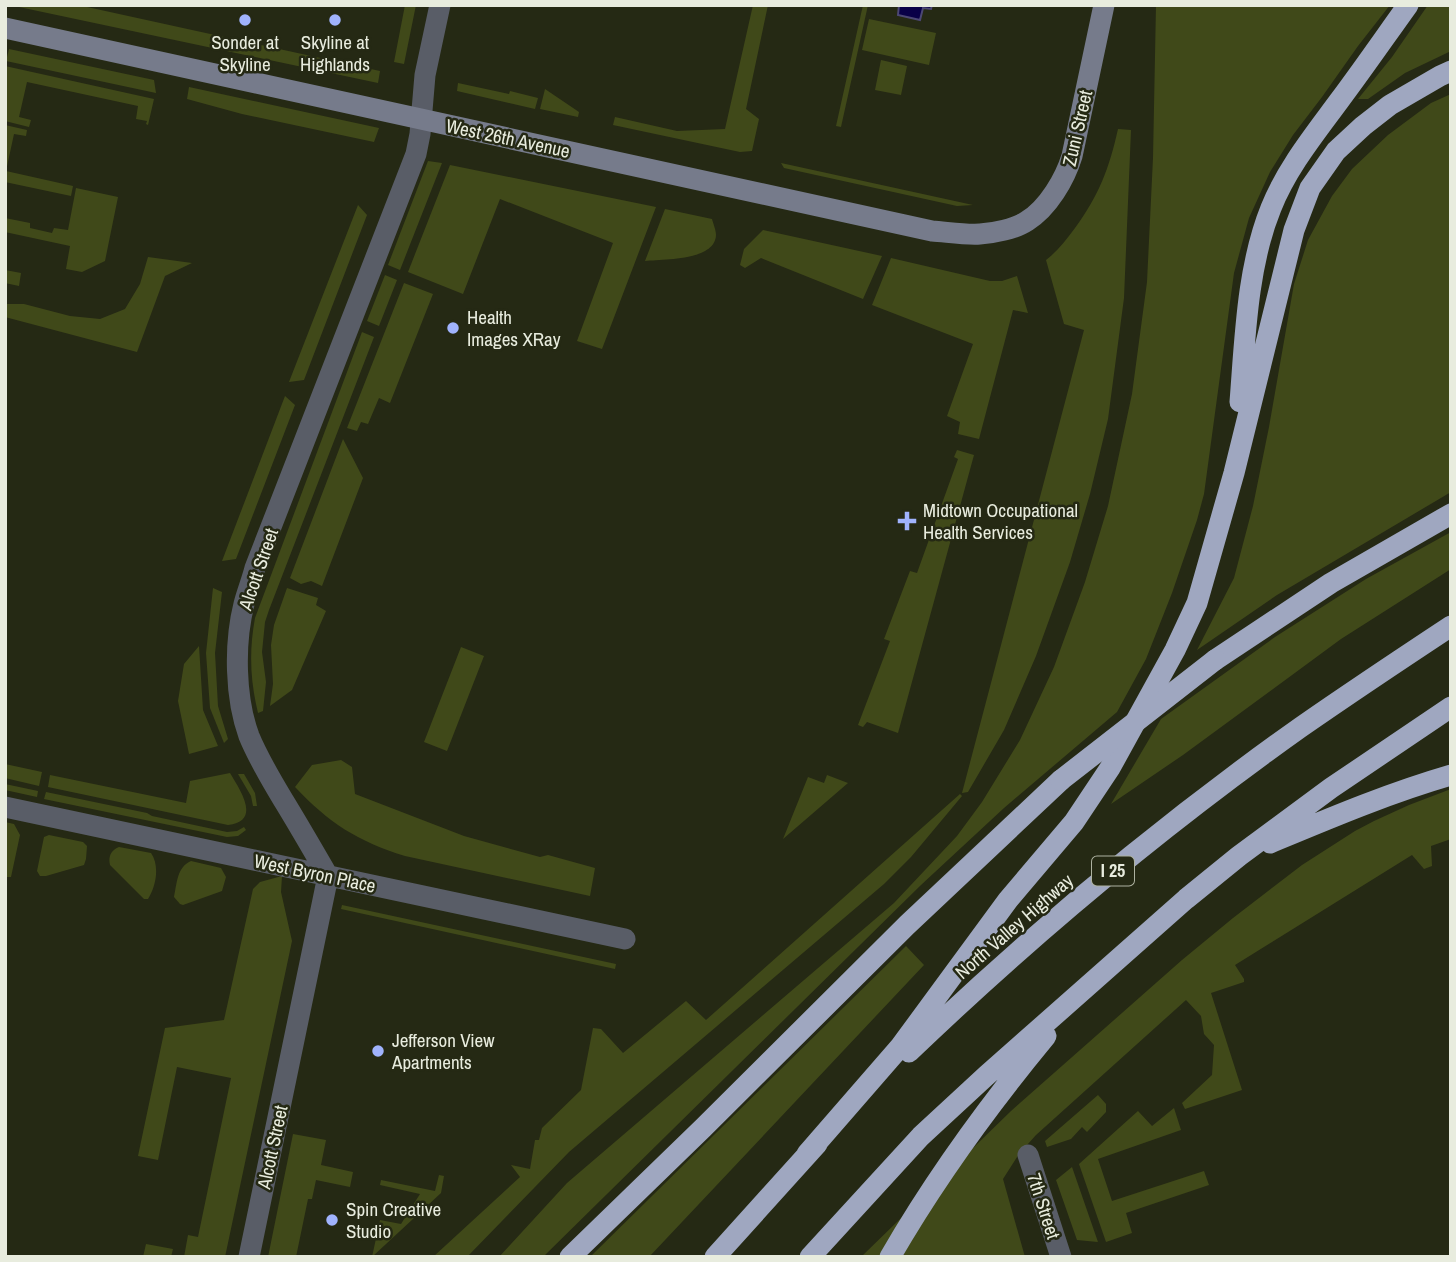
<svg xmlns="http://www.w3.org/2000/svg" width="1456" height="1262" font-family="'Archivo Narrow',sans-serif">
<rect width="100%" height="100%" fill="#252914"/>
<!-- green -->
<path fill="#404919" d="M19,5H78L380,71L378,83L19,7Z
M405,5H416L404,64L394,62Z
M753,5H768L746,109L759,119L752,151L740,152L613,125L615,117L677,131L725,129Z
M863,5H868L841,127L836,126Z
M1156,5H1390L1358,46L1322,97L1293,135L1270,172L1249,218L1234,273L1204,494L1197,520L1172,593L1146,659L1117,712L1004,808L921,885L543,1257H499L567,1183L894,903L957,836L982,802L1020,740L1054,667L1085,582L1108,506L1132,394L1147,282L1153,158Z
M1428,5H1451V51L1405,73L1368,99H1358L1392,57Z
M869,19L936,33L929,65L862,50Z
M9,49L154,80L156,93L6,61Z
M881,60L907,66L901,95L875,90Z
M5,66L154,99L148,125L146,124L147,121L136,119L138,106L27,82L19,117L31,120L29,127L5,121Z
M458,83L509,94L510,91L538,98L535,109L457,91Z
M189,87L379,128L374,142L242,114L187,99Z
M545,89L579,112L578,117L540,109Z
M1451,94V492L1277,595L1197,650L1234,578L1253,506L1269,427L1294,284L1308,240L1332,196L1352,169L1388,135L1431,103Z
M5,125L27,130L26,136L14,134L6,171L73,186L71,196L5,182Z
M1118,129L1131,130L1124,298L1108,419L1090,494L1070,562L1036,656L1004,730L968,792L962,793L1084,330L1064,324L1046,260C1058,251 1066,240 1075,228C1099,195 1109,169 1118,129Z
M428,161L442,163L400,270L388,265Z
M781,163L973,205L957,206L784,168Z
M450,165L656,207L602,349L577,341L613,243L500,199L463,294L408,272Z
M76,188L118,197L105,261L82,272L66,269L70,246L5,232V218L30,223V228L52,233L54,228L68,230Z
M358,205L367,215L304,380L289,382Z
M665,209L712,219C713,223 716,230 716,235C715,261 664,259 645,261Z
M763,230L882,256L863,299L761,258L745,268L740,265L744,249Z
M148,257L192,263L165,276L137,352L5,317V304H24L70,316L100,319L125,309L140,284Z
M891,258L990,281H1002L1017,276L1028,313L1013,310L979,439L958,434L960,422L947,416L973,344L872,305Z
M5,270L21,273L19,286L5,283Z
M385,275L397,280L379,326L367,321Z
M404,283L433,294L390,403L379,398L368,424L361,422L357,431L347,428Z
M362,332L374,337L269,610L265,622L262,652L266,682L263,711L258,713C250,680 249,651 255,618Z
M285,396L295,405L236,559L222,561Z
M343,439L363,478L322,586L311,581L301,584L290,578Z
M957,450L974,455L898,733L867,722L863,727L858,725L890,641L884,639L910,571L917,573L958,459L954,457Z
M1451,532V569L1341,639L1183,755L1111,804L1161,719L1275,637L1366,579Z
M213,588L222,592L215,653L218,706L228,739L224,743L210,708L206,653Z
M287,588L318,598L316,605L326,611L292,690L270,706L273,684L271,645L274,625Z
M199,646L203,710L218,746L189,754L178,701L184,664Z
M461,647L484,656L447,751L424,742Z
M341,760L352,767L355,794L464,836L540,857L548,855L595,868L590,896L405,856C357,841 329,823 295,787L312,765Z
M5,764L42,772L39,786L5,778Z
M230,773C240,790 262,821 228,825L48,787L50,775L186,803L190,781Z
M238,774H244L255,793L257,806H253L251,796Z
M827,775L848,783L783,839L808,777L824,783Z
M5,784L38,791L37,797L5,790Z
M1451,789V839L1431,846L1432,866L1424,869L1412,855L1235,965L1244,979V982L1211,993L1242,1090L1185,1109L1182,1103L1212,1075L1214,1045L1204,1034L1201,1016L1186,1000L1036,1135L1019,1154L1003,1179L1025,1257H861L1011,1111L1182,960L1233,918L1302,865L1355,831L1374,821L1409,805Z
M46,792L147,813L152,816L227,832L237,831L244,827L246,830L238,836L227,837L44,799Z
M960,794L962,796L911,857L884,884L569,1152L467,1257H433L520,1177L511,1165L530,1169L535,1140H539L542,1128L581,1090L593,1028L601,1029L623,1053L686,1001L706,1020Z
M5,822L14,824L20,835L11,877H5Z
M49,835L83,842L87,846L86,859L84,865L46,876H40L37,871L44,837Z
M119,847L151,853C160,866 156,886 148,899H144L110,865C108,857 111,850 119,847Z
M191,861L221,868L226,877L222,891L183,905L180,904L174,897C177,883 177,867 191,861Z
M282,876L281,892L292,941L225,1257H184L188,1235L198,1237L231,1078L177,1067L158,1160L138,1156L165,1028L224,1020L253,889L260,882Z
M342,905L616,964L615,969L341,909Z
M906,946L924,965L649,1257H590Z
M1098,1095L1106,1104V1112L1087,1132L1082,1127L1071,1139L1047,1147L1045,1141Z
M1174,1108L1181,1130L1098,1159L1112,1201L1204,1171L1209,1185L1126,1213L1132,1233L1106,1242L1079,1164L1138,1111L1152,1126Z
M293,1134L326,1140L321,1165L353,1172L350,1187L316,1180L312,1199H308L296,1257H268Z
M1072,1167L1098,1242L1077,1240L1056,1180Z
M439,1175L444,1176L441,1193L372,1257L380,1220L401,1224L420,1194L380,1185L381,1180L435,1191Z
M146,1244L173,1249L171,1257H143Z"/>
<!-- water -->
<path fill="#090047" stroke="#4c4774" stroke-width="2" d="M899,5H932L931,9L923,8L920,20L898,15Z"/>
<g fill="none" stroke-linecap="round" stroke-linejoin="round">
<!-- street -->
<path stroke="#595d67" stroke-width="21" d="M5,807L625,939
M1028,1155L1061,1257
M249,1257L328,876C313,850 298,824 282,798C270,778 258,758 249,736C235,698 234,644 244,604C247,592 252,580 255,568L416,154L420,134L425,75L440,5"/>
<!-- secondary -->
<path stroke="#767b8b" stroke-width="21" d="M5,28L932,231C947,232 965,235 980,234C994,233 1015,229 1027,221C1048,208 1065,179 1072,156L1104,5"/>
<!-- highway -->
<path stroke="#9fa7c0" stroke-width="21" d="M1240,402C1245,339 1247,267 1271,208C1287,168 1314,135 1339,101C1363,69 1385,37 1408,5
M1215,660L1331,583L1451,514
M1270,843C1330,818 1389,793 1451,775
M909,1052C1031,935 1163,825 1301,727C1350,693 1401,659 1451,626
M807,1154L900,1047L1008,900L1074,822L1110,768L1175,650L1197,603L1234,473L1294,230L1310,188L1336,151L1363,126L1390,105L1440,76L1451,71
M570,1257L703,1128L907,925L1061,780
M715,1257L817,1144
M810,1257L921,1136L987,1075L1186,899L1239,856L1331,788L1451,707
M890,1257C935,1179 989,1105 1046,1036"/>
<!-- highway-bridge -->
<path stroke="#9fa7c0" stroke-width="21" d="M1061,780L1215,660"/>
</g>
<!-- markers -->
<g fill="#a0b3fd" stroke="#252914" stroke-width="2.5">
<circle cx="245" cy="20" r="7"/>
<circle cx="335" cy="20" r="7"/>
<circle cx="453" cy="328" r="7"/>
<path d="M903.5 510.5h7v7h7v7h-7v7h-7v-7h-7v-7h7z"/>
<circle cx="378" cy="1051" r="7"/>
<circle cx="332" cy="1220" r="7"/>
</g>
<g text-anchor="middle" stroke-width="5" stroke-linejoin="round" paint-order="stroke">
<!-- shield labels -->
<rect fill="#252914" stroke="#aeb2a1" stroke-width="2" x="1092" y="856.5" width="42" height="29" rx="5"/>
<g font-size="18" font-weight="bold" fill="#e8ecde">
<text x="1113" y="877">I 25</text>
</g>
<!-- poi labels -->
<g font-size="19" fill="#e8ecde" stroke="#252914" text-anchor="start">
<text x="245" y="49" text-anchor="middle">Sonder at<tspan x="245" dy="22">Skyline</tspan></text>
<text x="335" y="49" text-anchor="middle">Skyline at<tspan x="335" dy="22">Highlands</tspan></text>
<text x="467" y="324">Health<tspan x="467" dy="22">Images XRay</tspan></text>
<text x="923" y="517">Midtown Occupational<tspan x="923" dy="22">Health Services</tspan></text>
<text x="392" y="1047">Jefferson View<tspan x="392" dy="22">Apartments</tspan></text>
<text x="346" y="1216">Spin Creative<tspan x="346" dy="22">Studio</tspan></text>
</g>
<!-- street labels -->
<g font-size="19" fill="#e8ecde" stroke="#252914">
<text transform="translate(1077 128) rotate(-77)" y="7">Zuni Street</text>
<text transform="translate(508 138) rotate(12)" y="7">West 26th Avenue</text>
<text transform="translate(258 569) rotate(-71)" y="7">Alcott Street</text>
<text transform="translate(315 873) rotate(12)" y="7">West Byron Place</text>
<text transform="translate(1014 926) rotate(-41)" y="7">North Valley Highway</text>
<text transform="translate(272 1147) rotate(-78)" y="7">Alcott Street</text>
<text transform="translate(1044 1206) rotate(72)" y="7">7th Street</text>
</g>
</g>
<!-- border -->
<rect width="1456" height="1262" fill="none" stroke="#e8ecde" stroke-width="14"/>
</svg>
